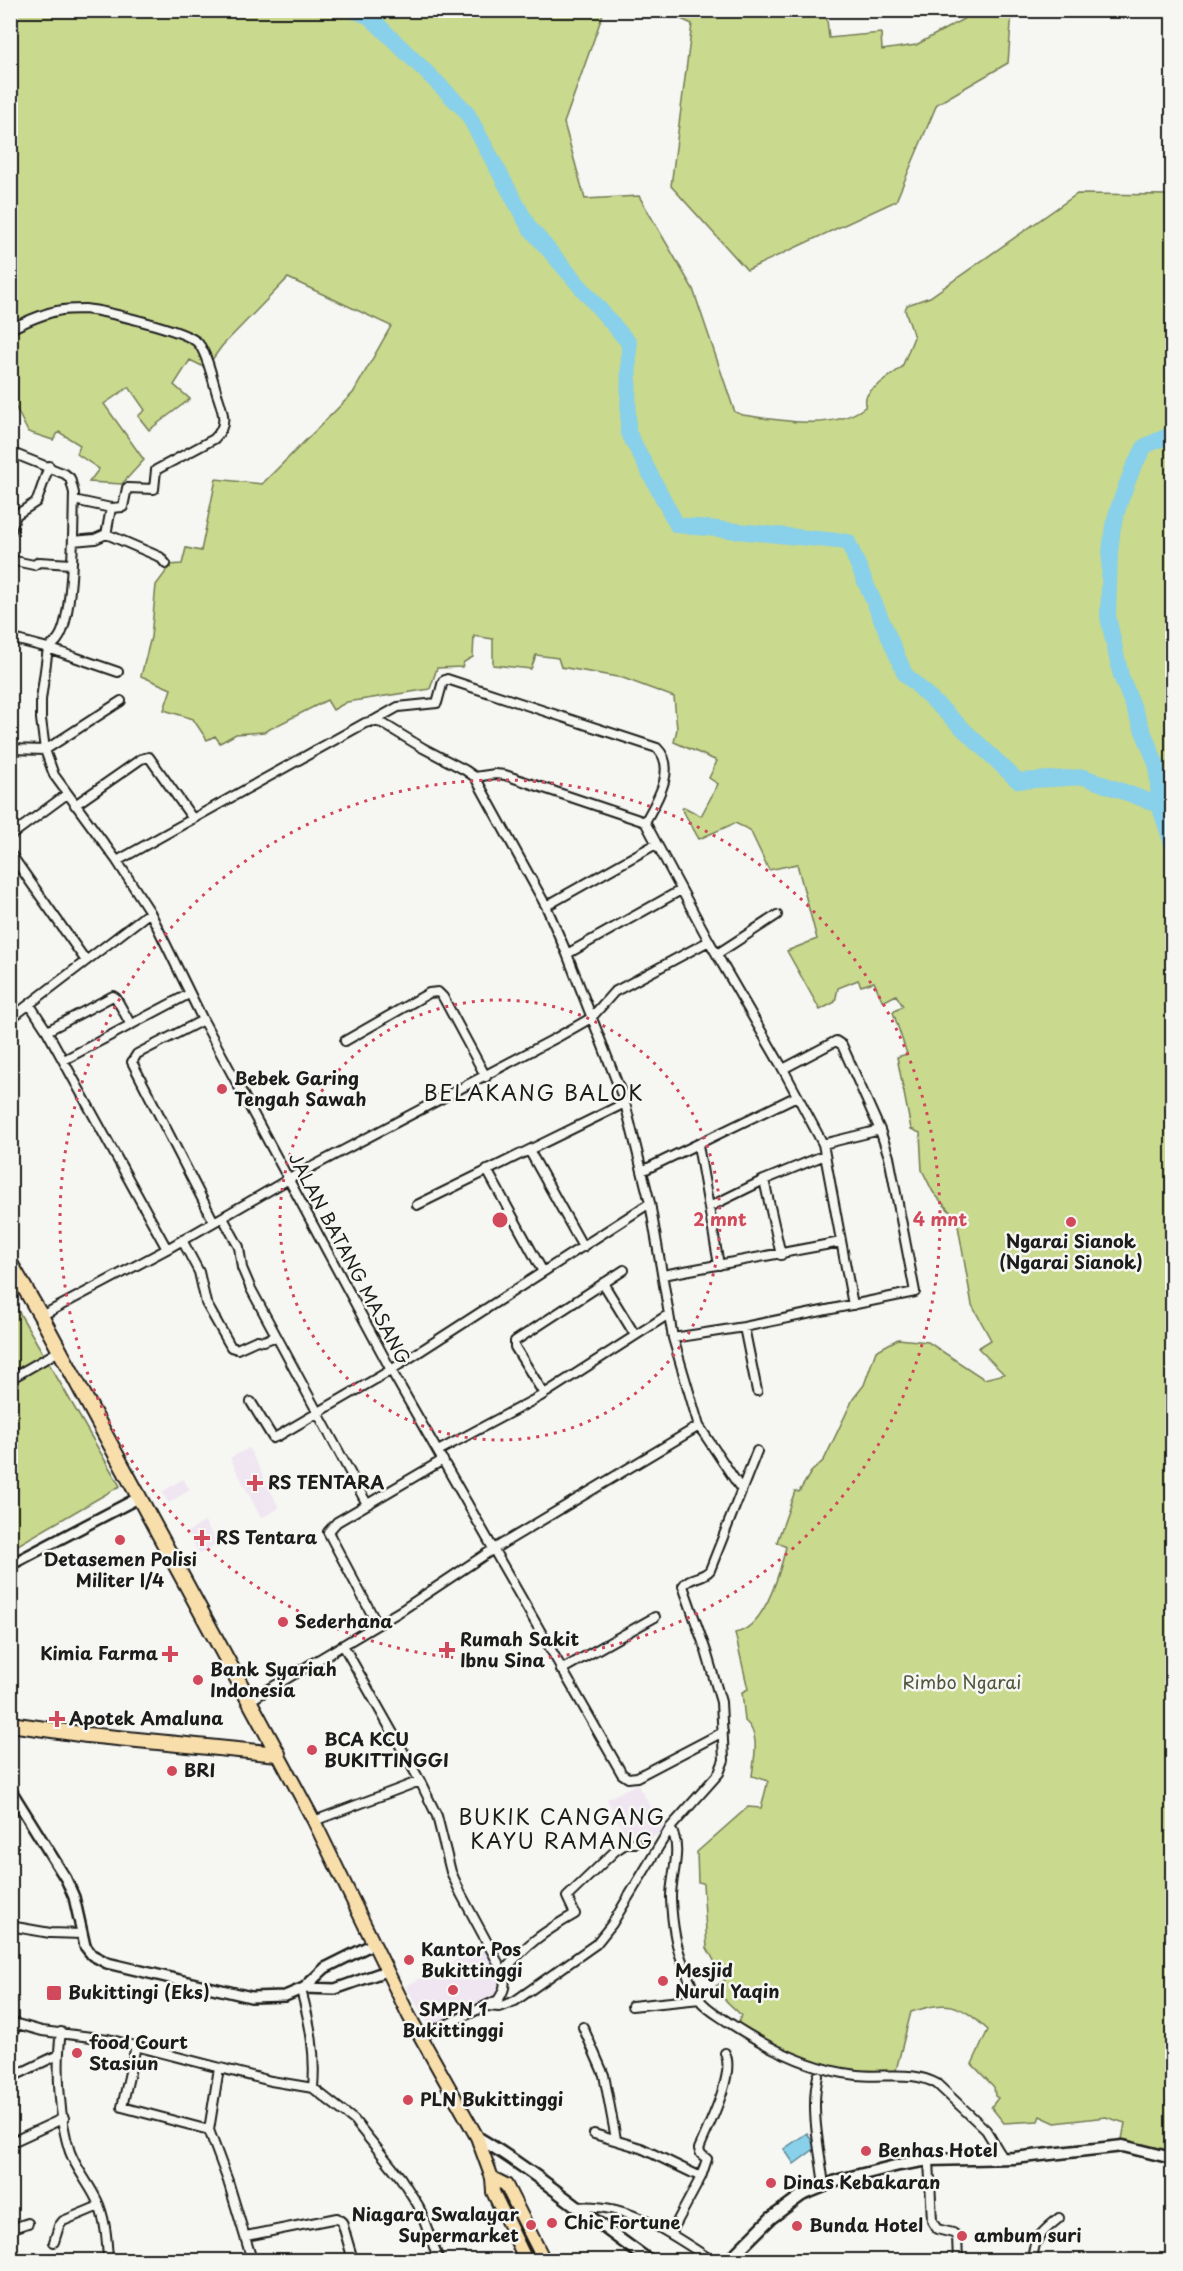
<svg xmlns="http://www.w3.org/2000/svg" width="1183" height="2271" font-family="'Playpen Sans',sans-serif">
<rect width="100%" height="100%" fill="#f6f6f2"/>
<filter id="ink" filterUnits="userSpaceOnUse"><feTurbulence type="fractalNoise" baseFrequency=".0167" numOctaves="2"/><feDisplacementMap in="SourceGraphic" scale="12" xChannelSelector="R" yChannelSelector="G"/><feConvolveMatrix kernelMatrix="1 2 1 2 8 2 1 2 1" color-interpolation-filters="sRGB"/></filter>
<g filter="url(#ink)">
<!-- built -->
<path fill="#efe6f1" d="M249,1448L279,1508L261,1518L230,1458Z
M183,1479L190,1490L169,1503L162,1492Z
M205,1522L217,1544L200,1554L187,1532Z
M637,1784L665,1830L635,1848L628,1841L607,1799Z
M485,1945L502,1979L497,1995L430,2028L406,1986Z"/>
<!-- green -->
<path fill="#c9d98d" stroke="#727a54" stroke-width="1.5" d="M10,11H604L564,123L585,199L639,196L693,289L733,407L735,412L743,415C781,420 832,432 865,407L866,397L870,391L902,367L914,337L905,310L907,305L930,297L1077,194L1172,195V2159L1121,2145L1125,2123L1106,2117L1055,2123L1040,2116L1038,2121L1004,2123L991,2107L998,2098L995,2096L994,2087L972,2064L988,2030C959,2003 948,2000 911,2012L894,2078L864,2080L803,2063L737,2026L741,2015L722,1997L716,1986L725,1980L707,1948L703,1883L698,1882L697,1852L748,1807L761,1808L768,1781L752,1776C754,1757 761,1734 745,1721L742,1692L748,1689L735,1633C765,1628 780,1572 786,1547L777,1542L795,1491L799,1492L811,1472L824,1460L853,1399L864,1385L876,1351L898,1339L928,1342L984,1379L1004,1374L978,1348L991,1340L972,1305L957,1220L933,1192L922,1170L920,1133L911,1129L897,1057L907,1054L893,1012L903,1006L896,995L883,1002L874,982L861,986L858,980L838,988L835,1002L820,1010L787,951L817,939L797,864L769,870L750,830L735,823L699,839L682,809L684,807L701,816L718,784L709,778L717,761L674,742L677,729L674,697L623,678L561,667L558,658L536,655L531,669L493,665V639L474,636L473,657L464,662L462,667L437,668L430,689L347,702L333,710L327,700L264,732L236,734L220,743L215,736L207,740L193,719L164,710L171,689L141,676L151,637L156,585L165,573L168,565L182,564L186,548L201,551L216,479L262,484L353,393L391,326L288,278L222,346L206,368L190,360L174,385L190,399L149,430L138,416L145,410L129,387L104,404L144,460L122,484L89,482L99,469L77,454L80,445L59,432L53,440L28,432L15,406L10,404Z
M664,11H826L829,38L881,33L882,50L916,45L978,11H1012L1008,63L937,104L896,201L747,270L671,186L692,24Z
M16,1307L120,1486L11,1549L10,1311Z"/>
<!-- water -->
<path fill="#89d0ea" stroke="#5d8898" stroke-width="1.5" d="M807,2133L817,2147L794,2164L784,2149Z"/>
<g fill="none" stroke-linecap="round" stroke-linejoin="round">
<!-- river -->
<path stroke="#89d0ea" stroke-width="16" d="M353,10L370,17L466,111L529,227L629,343L628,432L677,525L848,542L905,674L1018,781L1084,777L1159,805
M1172,434L1145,446L1133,468L1120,502L1113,526L1110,553L1108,617L1121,676L1157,766L1159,805L1172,844"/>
<defs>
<path id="minor" d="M10,329C25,322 41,314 57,311C65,309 76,309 85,309C104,311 186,330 198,343C207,353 213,381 217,394C223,412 229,425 214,439L156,470L154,489L127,488L123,507L111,508L106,535
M10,452L65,474L70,478L74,493C73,522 74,619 58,639C56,643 51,646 48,648L10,638
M74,500L111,508
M10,533L16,515L36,502L38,498L49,466
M73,541L95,539L104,535H109L160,557L166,564
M10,560L34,565L39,562L71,564
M118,672L48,648L41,700V719L45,750L54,775L117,861L150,912L203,1020L391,1370L622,1774L628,1778L637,1777L723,1732
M373,721L398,707L437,703L443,681L447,679L657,748C678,768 656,802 645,822
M10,749L45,750L121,701
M475,777L495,774L505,775L645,822L709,941L783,1069L823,1144L853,1305
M75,805L141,759L149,757L193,819
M10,836L67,794
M10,853L86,961
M117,861L365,723L373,721L382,723L423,748L465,770L475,777L546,906L567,954L625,1103L650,1203L673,1338L699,1426L741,1489
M546,906L656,844
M567,954L681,890
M717,954L777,915
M30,1005L47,1031
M10,1019L150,912
M203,1020L137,1054L132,1062L214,1222
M131,1025L116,998L113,996L47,1031L167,1249
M345,1041L429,993L438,992L443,997L486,1077
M64,1060L189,994
M823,1144L880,1130
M698,1145L719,1265
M529,1150L583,1247
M487,1170L543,1272
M642,1171L797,1096
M764,1180L781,1255
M417,1205L625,1103
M709,1207L764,1180L825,1155
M223,1218L239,1247L242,1268L251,1289L367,1504
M182,1240L199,1272L206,1303L231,1347L237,1349L257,1340L264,1341L276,1336
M663,1275L841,1242
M603,1283L635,1335
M41,1316L167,1249L289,1179L556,1038L591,1018L614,992L709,941
M744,1327L757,1391
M673,1338L744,1327L915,1292L889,1157L880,1130L842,1045L836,1041L783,1069
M10,1379L59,1351
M544,1394L515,1347V1341L624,1270
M251,1402L273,1438L278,1436L391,1370L650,1203
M438,1451L541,1396L669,1314
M377,1624L328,1532L337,1522L443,1460
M343,1645L420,1781L437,1816L451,1872L461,1894L503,1972C506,1984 505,1990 498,2000L420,2037
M561,1670L655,1617
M249,1701L402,1610L492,1550L699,1426
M314,1821L420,1781
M670,1828C684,1848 670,1877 671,1899C672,1922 675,1945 684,1966C688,1977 693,1990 699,1999C706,2009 718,2015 728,2022C766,2047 811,2070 857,2075C885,2078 913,2070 937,2084L986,2130L1003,2158
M10,1926L50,1933L82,1934
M503,1972C525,1945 545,1931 575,1914L567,1897L615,1851L627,1843H637
M301,1990C310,2023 316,2053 313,2088
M487,2006L499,2007L515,2001L596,1944L612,1924L670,1828L719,1773L724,1760L721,1702L706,1651L683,1586C689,1576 703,1579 710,1570L757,1451
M632,2006L700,1999
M10,2022L42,2031L108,2039L271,2081L313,2088L354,2120L400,2177L418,2205L439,2260
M583,2027L604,2075L616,2139
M61,2032C56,2065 59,2120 70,2152C77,2171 92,2187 99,2205C106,2223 107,2242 108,2260
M10,2043L16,2024
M136,2046L122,2107L209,2130
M219,2068L209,2130L228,2181L252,2260
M818,2076C810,2111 820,2150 824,2186
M10,2078L58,2055
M594,2134L641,2148L701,2177
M10,2143L64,2118
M929,2160L932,2221L937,2229L953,2233L957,2236L958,2260
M577,2207C627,2202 672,2234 711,2260
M10,2229L28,2223
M671,2233L701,2177L707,2159L701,2154L699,2149C707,2128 736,2074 725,2053
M246,2236L337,2218L342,2222L353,2260
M54,2242L59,2226L63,2221L99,2206
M1033,2260C1032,2239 1043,2231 1059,2218"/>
<path id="tertiary" d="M10,1565L140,1497
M10,1789L66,1879L74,1897L85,1946L92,1955L107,1963L251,1997L285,1996L304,1988L325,1968L373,1944
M304,1988L335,1989L386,1971"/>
<path id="secondary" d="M477,2137C538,2173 591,2220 649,2260
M729,2260L771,2218L802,2195L839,2180L899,2165L929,2160L1014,2158L1123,2146L1172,2158"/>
<path id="primary" d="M278,1754L314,1821L409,2016L477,2137L492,2178L493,2192L526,2260
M492,2178L506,2185L544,2260"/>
<path id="trunk" d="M10,1263L41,1316L278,1754
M10,1724L87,1735L278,1754"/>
</defs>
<!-- minor casing -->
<use href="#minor" stroke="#1c1c1c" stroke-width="12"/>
<!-- tertiary casing -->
<use href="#tertiary" stroke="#1c1c1c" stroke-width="14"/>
<!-- secondary casing -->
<use href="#secondary" stroke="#1c1c1c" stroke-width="15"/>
<!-- primary casing -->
<use href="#primary" stroke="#1c1c1c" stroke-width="16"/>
<!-- trunk casing -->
<use href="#trunk" stroke="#1c1c1c" stroke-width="18"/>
<!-- minor -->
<use href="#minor" stroke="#f6f6f2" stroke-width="8"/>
<!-- tertiary -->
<use href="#tertiary" stroke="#f6f6f2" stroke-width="9"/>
<!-- secondary -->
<use href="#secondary" stroke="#f6f6f2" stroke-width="10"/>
<!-- primary -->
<use href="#primary" stroke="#f8deab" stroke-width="12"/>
<!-- trunk -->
<use href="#trunk" stroke="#f8deab" stroke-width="14"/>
</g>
</g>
<!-- distance rings -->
<g fill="none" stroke="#d1495b" stroke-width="3" stroke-dasharray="3 6">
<circle cx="500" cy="1220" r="220"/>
<circle cx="500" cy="1220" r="440"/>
</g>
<!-- markers -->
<g fill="#d1495b" stroke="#f6f6f2" stroke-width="2">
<circle cx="222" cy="1089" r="6"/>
<circle cx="1071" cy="1222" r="6"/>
<path d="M252 1474h6v6h6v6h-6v6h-6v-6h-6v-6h6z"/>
<path d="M199 1529h6v6h6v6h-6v6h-6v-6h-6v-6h6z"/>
<circle cx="120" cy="1540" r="6"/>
<circle cx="283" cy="1622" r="6"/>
<path d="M444 1641h6v6h6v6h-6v6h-6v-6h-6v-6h6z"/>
<path d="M167 1645h6v6h6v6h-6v6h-6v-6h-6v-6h6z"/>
<circle cx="198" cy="1680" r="6"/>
<path d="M54 1710h6v6h6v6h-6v6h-6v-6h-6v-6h6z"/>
<circle cx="312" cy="1750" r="6"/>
<circle cx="172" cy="1771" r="6"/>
<circle cx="409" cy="1960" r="6"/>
<circle cx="663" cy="1981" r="6"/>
<circle cx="453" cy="1990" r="6"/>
<rect x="46" y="1985" width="16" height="16" rx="3"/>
<circle cx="77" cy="2053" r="6"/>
<circle cx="408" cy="2100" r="6"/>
<circle cx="866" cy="2151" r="6"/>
<circle cx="771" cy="2183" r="6"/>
<circle cx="552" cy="2223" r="6"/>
<circle cx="531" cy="2225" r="6"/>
<circle cx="797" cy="2226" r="6"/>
<circle cx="962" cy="2236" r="6"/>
</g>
<g text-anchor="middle" stroke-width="5" stroke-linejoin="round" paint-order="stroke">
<!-- poi labels -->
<g font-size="18" font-weight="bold" fill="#1c1c1c" stroke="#f6f6f2" text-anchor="start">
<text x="234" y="1085">Bebek Garing<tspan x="234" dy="21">Tengah Sawah</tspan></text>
<text x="1071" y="1248" text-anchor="middle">Ngarai Sianok<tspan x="1071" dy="21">(Ngarai Sianok)</tspan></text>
<text x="268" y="1489">RS TENTARA</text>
<text x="216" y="1544">RS Tentara</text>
<text x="120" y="1566" text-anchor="middle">Detasemen Polisi<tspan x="120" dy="21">Militer I/4</tspan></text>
<text x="295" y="1628">Sederhana</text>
<text x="460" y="1646">Rumah Sakit<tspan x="460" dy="21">Ibnu Sina</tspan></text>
<text x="158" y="1660" text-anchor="end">Kimia Farma</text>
<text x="210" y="1676">Bank Syariah<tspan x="210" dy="21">Indonesia</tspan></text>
<text x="69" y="1725">Apotek Amaluna</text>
<text x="324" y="1746">BCA KCU<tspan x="324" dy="21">BUKITTINGGI</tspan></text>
<text x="184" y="1777">BRI</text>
<text x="421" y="1956">Kantor Pos<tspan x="421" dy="21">Bukittinggi</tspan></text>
<text x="675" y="1977">Mesjid<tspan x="675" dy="21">Nurul Yaqin</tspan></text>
<text x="68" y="1999">Bukittingi (Eks)</text>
<text x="453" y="2016" text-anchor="middle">SMPN 1<tspan x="453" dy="21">Bukittinggi</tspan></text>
<text x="89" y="2049">food Court<tspan x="89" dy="21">Stasiun</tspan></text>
<text x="420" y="2106">PLN Bukittinggi</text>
<text x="878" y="2157">Benhas Hotel</text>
<text x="783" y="2189">Dinas Kebakaran</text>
<text x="519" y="2221" text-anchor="end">Niagara Swalayar<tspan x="519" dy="21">Supermarket</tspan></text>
<text x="564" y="2229">Chic Fortune</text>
<text x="809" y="2232">Bunda Hotel</text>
<text x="974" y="2242">ambum suri</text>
</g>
<!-- street labels -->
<g font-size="18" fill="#1c1c1c" stroke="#f6f6f2">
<text transform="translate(349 1259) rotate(62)" y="6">JALAN BATANG MASANG</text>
</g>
<!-- park labels -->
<g font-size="18" fill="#50553e" stroke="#f6f6f2">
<text x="962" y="1689">Rimbo Ngarai</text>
</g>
<!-- quarter labels -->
<g font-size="21" letter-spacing="1.5" fill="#1c1c1c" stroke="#f6f6f2">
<text x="534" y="1101">BELAKANG BALOK</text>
<text x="562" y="1825">BUKIK CANGANG<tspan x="562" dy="24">KAYU RAMANG</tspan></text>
</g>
</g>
<circle cx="500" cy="1220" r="9" fill="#d1495b" stroke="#f6f6f2" stroke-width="3"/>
<g font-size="18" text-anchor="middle" font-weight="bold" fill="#d1495b" stroke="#f6f6f2" stroke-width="5" stroke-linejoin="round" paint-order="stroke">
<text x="720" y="1226">2 mnt</text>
<text x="940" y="1226">4 mnt</text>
</g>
<!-- margin -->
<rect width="1183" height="2271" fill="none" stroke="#f6f6f2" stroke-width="36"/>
<rect x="18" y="18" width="1147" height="2235" fill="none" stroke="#1c1c1c" stroke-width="2" filter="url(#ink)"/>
</svg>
